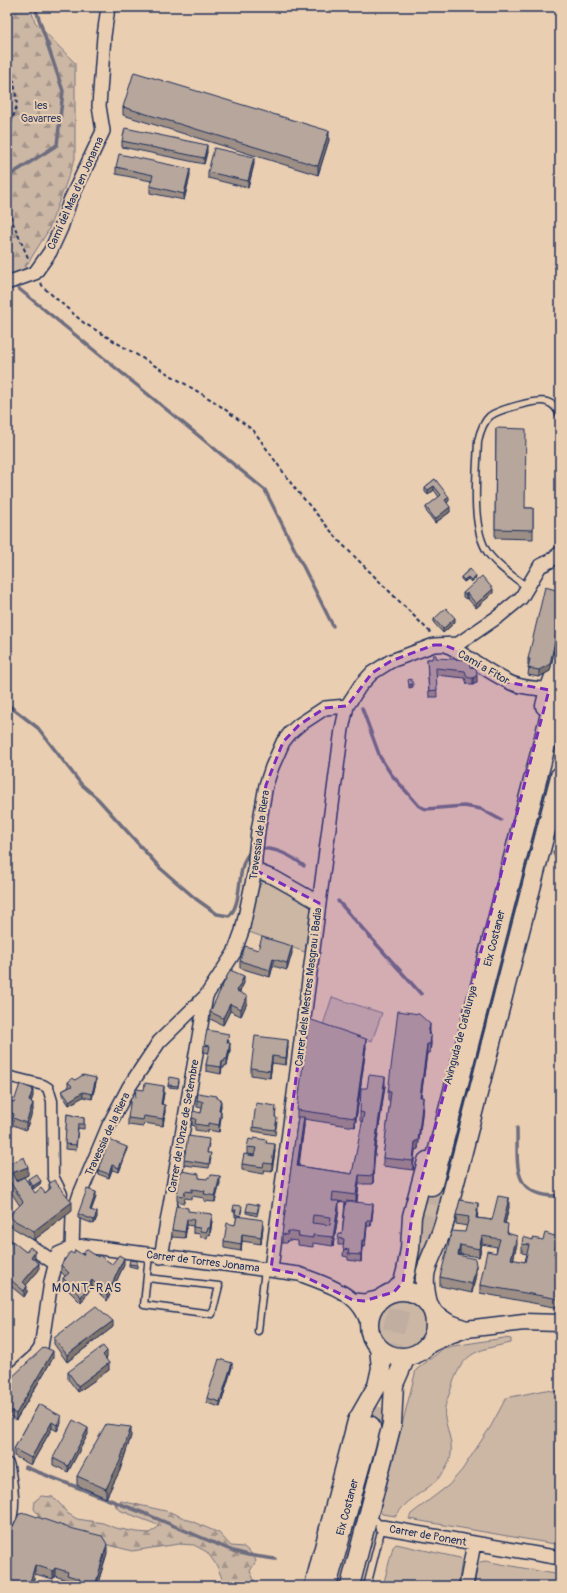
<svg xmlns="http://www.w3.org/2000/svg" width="567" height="1593" font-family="Pangolin,sans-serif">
<defs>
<pattern id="forest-firs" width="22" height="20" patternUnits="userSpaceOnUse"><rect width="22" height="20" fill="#ccb7a5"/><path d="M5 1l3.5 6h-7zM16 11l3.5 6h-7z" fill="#a5958a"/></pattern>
</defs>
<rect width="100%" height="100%" fill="#eaceb1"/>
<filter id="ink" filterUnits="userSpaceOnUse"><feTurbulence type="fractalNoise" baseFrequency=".025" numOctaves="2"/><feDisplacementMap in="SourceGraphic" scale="8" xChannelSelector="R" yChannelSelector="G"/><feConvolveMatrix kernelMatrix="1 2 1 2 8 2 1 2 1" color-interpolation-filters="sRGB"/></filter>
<g filter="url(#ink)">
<!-- green -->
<path fill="#ccb7a5" stroke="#747382" d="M265,879L308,904L311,908L305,952L249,932C252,920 255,885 265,879Z
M332,997L382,1013L372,1041L323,1025Z
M426,1184L446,1189L418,1276L411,1274Z
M375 1324a26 26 0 1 1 52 0a26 26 0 1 1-52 0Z
M504,1338L511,1339V1343C473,1351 462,1352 450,1392C447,1400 443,1409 445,1418C448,1434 455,1447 449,1462C437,1490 410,1493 396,1516L382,1514L380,1511L416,1370L444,1348L453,1346Z
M545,1390L560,1392V1545L409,1519L411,1514L449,1485L462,1470L491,1426L506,1398Z
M396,1544L460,1558L462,1560L458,1586H383L393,1547Z
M485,1561L560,1575V1586H474L478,1564L480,1562Z"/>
<!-- forest -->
<path fill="url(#forest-firs)" stroke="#747382" d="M7,7H30L35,22L75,63V159L48,231L18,279L7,280Z
M41,1496L53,1497L61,1505L67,1513L77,1519L103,1523L115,1528L137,1532L149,1533L157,1528L158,1525L119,1510L115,1505L121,1501L170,1512L219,1533L231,1546L244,1547L253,1555L256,1561L250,1571L255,1582L265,1586H225L217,1566L207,1552L194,1545L179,1544L132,1551L105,1544L38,1521V1514L34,1509L35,1501Z"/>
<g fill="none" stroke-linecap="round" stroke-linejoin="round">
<!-- stream -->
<path stroke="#6d6d7f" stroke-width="3.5" d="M7,177L57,145L63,91L35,7
M13,284L265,490L333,626
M7,704L38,728L81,784L98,799L160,868L196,899L217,914L229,916C244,903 235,864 251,852
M362,708L380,757L391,774L419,806L426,809L464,806L481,809L501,820
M259,849C275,847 292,856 304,866
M554,852L560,869
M338,901L421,994
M517,1128C518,1165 510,1197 560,1196
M25,1467L146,1514L233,1551L248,1555L275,1559"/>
<!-- motorway-tunnel -->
<path stroke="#c1aea0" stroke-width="22" stroke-dasharray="22 11" stroke-linecap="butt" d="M369,1427L431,1184"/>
<defs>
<path id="service" d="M527,587C514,577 498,567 488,553C470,527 477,472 478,441C480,432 483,422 490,416C498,410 539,398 547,402C554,404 557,409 560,415
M147,1278L219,1286L212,1314L144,1305L149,1255
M258,1331L265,1269
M367,1586L382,1527L371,1515"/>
<path id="pedestrian" d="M7,1076L43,1085L48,1088L52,1101L53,1176L62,1194"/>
<path id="minor" d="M7,283L35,273L50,252L61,228L70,201L103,131L99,106L104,36L108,7
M446,645C467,655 486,671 507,681C519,688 535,688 549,690
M255,870L275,878L319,903
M7,1231L55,1263
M72,1248L73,1215L80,1194L109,1125L129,1087L159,1042L206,996L234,953L242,931L255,870V858L258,831L266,785L272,767L283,742L291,732L299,725L325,708L347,706
M161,1257L206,996
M271,1269L342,729L347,706L360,686L372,673L391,661L434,645L458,644L499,616L521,598L540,566L550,561L560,553
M353,1300L364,1301L385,1296
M7,1381L36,1355L41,1348L51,1282L58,1254L72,1248L85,1246L299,1274C318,1281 349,1291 360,1308C364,1313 366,1320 369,1325
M7,1465C11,1486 15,1506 7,1527
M382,1527L560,1558
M466,1586L474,1543"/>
<path id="tertiary" d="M432,1311L448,1322L466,1329
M428,1345L447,1336L466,1329L524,1322L560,1323"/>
<path id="secondary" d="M545,706L549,690L560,661
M369 1324a33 33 0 1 1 66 0a33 33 0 1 1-66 0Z
M394,1292L403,1282L406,1271L410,1249L412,1216L427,1161
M428,1303C420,1271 428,1266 439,1238C442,1231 444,1224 446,1217L560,776
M314,1586L357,1421L377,1386L381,1368L379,1348
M350,1586L392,1424L394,1384L406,1357"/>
<path id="motorway" d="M431,1184L558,691
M325,1586L369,1427"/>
</defs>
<!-- service casing -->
<use href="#service" stroke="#1b2f5e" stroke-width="9"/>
<!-- pedestrian casing -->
<use href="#pedestrian" stroke="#1b2f5e" stroke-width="13"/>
<!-- minor casing -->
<use href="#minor" stroke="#1b2f5e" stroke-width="16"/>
<!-- tertiary casing -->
<use href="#tertiary" stroke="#1b2f5e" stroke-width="19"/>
<!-- secondary casing -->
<use href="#secondary" stroke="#1b2f5e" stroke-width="21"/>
<!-- motorway casing -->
<use href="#motorway" stroke="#1b2f5e" stroke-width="25"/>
<!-- path -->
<path stroke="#1b2f5e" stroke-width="2" stroke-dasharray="4 3" stroke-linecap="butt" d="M7,75L14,81L17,105L7,136
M7,209L29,260
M41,283L43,287L84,323L215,402L254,431L293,486L341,543L431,633"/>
<!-- service -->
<use href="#service" stroke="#eaceb1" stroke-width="6"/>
<!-- pedestrian -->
<use href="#pedestrian" stroke="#eaceb1" stroke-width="10"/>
<!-- minor -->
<use href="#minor" stroke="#eaceb1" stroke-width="13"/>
<!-- tertiary -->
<use href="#tertiary" stroke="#eaceb1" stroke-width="16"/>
<!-- secondary -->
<use href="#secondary" stroke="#eaceb1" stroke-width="18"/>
<!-- motorway -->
<use href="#motorway" stroke="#eaceb1" stroke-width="22"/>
</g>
<!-- wall -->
<path fill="#9d8f86" stroke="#1b2f5e" d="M123,107L329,140L318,175L123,115Z
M122,141L207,152L204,164L122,147Z
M254,164L248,188L208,178V172Z
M116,167L190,176L184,200L150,193V186L151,181L116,174Z
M496,428L525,508H533V539L495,538Z
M435,479L449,501L447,503L450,512L435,523L426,511V507L439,497L434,490L428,495L425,492V487Z
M470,569L476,578L471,582L468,579L464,582L461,579V577Z
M560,591V623L550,671L539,677L528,675L529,666L528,665V659Z
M463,593H493L476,608L467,598L466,599L463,597Z
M434,619L455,622L443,633L434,623Z
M436,658L470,667L477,682L473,685H470L467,684L465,678L436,675L437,697H429L427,659H432Z
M560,819V837L558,834V830Z
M292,953L287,970L273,966L270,977L240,968V961Z
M244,983L239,992L247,1003L241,1016L230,1011L223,1025L210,1019V1012Z
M430,1032L429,1034L431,1043L430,1053H427L421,1097L423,1106L418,1149L415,1150L413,1170L383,1166V1158L390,1101H388V1092Z
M229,1040L228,1043L230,1050L227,1066L225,1065L224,1068H222L221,1074L206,1071V1065L209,1053L204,1052V1045Z
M288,1047L286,1065L272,1063L270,1078L251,1075V1068Z
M366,1047L355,1127L304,1119V1126L299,1166L352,1174L363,1122L360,1121V1112L367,1088L385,1086L374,1161L373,1184H359L357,1202L373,1210L371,1226H367L365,1247H362L361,1262L348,1260V1257L343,1256L344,1245H338V1238L342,1234L345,1202L333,1201L339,1210L333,1246L313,1243V1247L298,1245V1241L288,1240L287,1243H282V1234L298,1118H297V1110Z
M75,1080L96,1082L92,1099L83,1097L69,1105L62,1095V1091L69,1087L68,1086V1082Z
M179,1081L178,1088L168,1087V1085Z
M164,1093L162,1104L165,1111L163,1126L144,1123L143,1127L128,1125V1118L135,1098Z
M33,1096L31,1102L33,1110L26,1130L13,1125V1120L7,1118V1100L14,1102Z
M217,1098L221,1106L220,1110L221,1117L219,1132L208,1130V1132L195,1130V1126L192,1125V1118L201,1113L202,1108L197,1107V1100Z
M276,1110L275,1118L277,1122L275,1135L253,1131V1127Z
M67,1114L84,1118V1129L78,1128L76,1150L65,1149Z
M267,1143L275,1151L272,1171L264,1170L263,1174L242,1170V1164L254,1156V1155L247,1154V1147Z
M209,1144L207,1153L211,1158L209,1168L184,1165V1160Z
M127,1151L119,1172L112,1170L109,1178L98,1174V1170Z
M7,1165L28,1175L15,1181L35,1193H45L49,1189V1184L72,1211L34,1240L8,1225V1217L20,1206L7,1186Z
M199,1178L220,1183L215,1202L204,1201V1198L192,1196V1199L185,1198L184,1203L177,1201V1195Z
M28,1179L41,1183L33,1189L28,1181Z
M96,1197L91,1210L97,1217L94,1224L78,1218V1214Z
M259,1207L257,1216L246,1213V1211Z
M509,1207L505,1224L508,1233L517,1244L513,1260L525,1262L527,1254L522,1253V1244L558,1245L556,1254L560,1255V1305L559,1308L480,1293V1285L496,1253L497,1247L482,1244L479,1257L460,1254V1256L476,1274L472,1293L440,1286V1277L465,1232L467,1226L456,1224V1215L478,1212L477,1218L492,1220Z
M242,1209L240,1217L263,1227L261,1244L242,1241L241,1251L224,1248V1241L235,1225L237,1217H235V1212H233V1210Z
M188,1211L212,1221L210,1235L208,1234L207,1238L200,1237V1234L193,1233V1226L187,1225L185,1238L172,1237V1230Z
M7,1251L26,1252L35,1258L34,1260L39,1270L26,1285L27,1292L24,1297L7,1283Z
M74,1254L83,1255L98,1257L112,1264L124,1265L107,1301L92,1286L81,1303L63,1285V1278L65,1276L61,1272V1265Z
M129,1264H137V1268L129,1266Z
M113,1327L67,1362L54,1344V1338Z
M53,1358L16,1420L8,1415L7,1382Z
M107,1358L106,1359L109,1370L78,1392L68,1379V1372Z
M232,1367L220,1407L207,1403V1398Z
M39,1404L61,1423L57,1431L52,1428L31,1465L14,1456V1449Z
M88,1434L68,1472L53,1465V1458Z
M131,1436L120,1470L106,1498L77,1485V1476Z
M7,1539L107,1553L97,1586H73L67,1584V1580L55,1576L53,1579L35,1574L32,1586H7Z"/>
<!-- shaded-wall -->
<path fill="#80746d" stroke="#1b2f5e" d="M329,131V140L318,175V166Z
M207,145V152L204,164V158Z
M254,157V164L248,188V181Z
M190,169V176L184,200V194Z
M434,486V490L428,495V490Z
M449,497V501L445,505V500Z
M450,507V512L435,523V519Z
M476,576V578L471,582V580Z
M468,577V579L464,582V580Z
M493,589V593L476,608V604Z
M467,593V598L466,599V595Z
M560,617V623L550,671L539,677V670Z
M455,618V622L443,633V629Z
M477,675V682L473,685V678Z
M413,684V687L409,688V685Z
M292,946V953L287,970V963Z
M273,959V966L270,977V970Z
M244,976V983L237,998V991Z
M247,996V1003L241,1016V1009Z
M230,1004V1011L223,1025V1018Z
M430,1024V1032L428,1043V1034Z
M431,1035V1043L430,1053V1044Z
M366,1039V1047L355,1127V1118Z
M288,1040V1047L286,1065V1058Z
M230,1043V1050L227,1066V1059Z
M427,1044V1053L420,1105V1097Z
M272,1056V1063L270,1078V1071Z
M222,1061V1068L221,1074V1067Z
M385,1077V1086L374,1161L373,1184L374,1152Z
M96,1078V1082L92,1099V1094Z
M164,1086V1093L161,1111V1104Z
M33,1089V1096L29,1108V1101Z
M83,1092V1097L69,1105V1101Z
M423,1097V1106L418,1149L415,1150L413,1170V1161L415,1141Z
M221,1099V1106L219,1117V1110Z
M33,1103V1110L26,1130V1123Z
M165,1105V1111L163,1126V1119Z
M221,1111V1117L219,1132V1125Z
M304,1117V1126L297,1175V1166Z
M275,1144V1151L272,1171V1164Z
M127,1147V1151L119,1172V1168Z
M112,1165V1170L109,1178V1174Z
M28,1167V1175L12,1182V1173Z
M359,1175V1184L356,1203V1195Z
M220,1176V1183L215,1202V1196Z
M41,1181V1183L33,1189V1186Z
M96,1192V1197L90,1214V1210Z
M509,1198V1207L503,1232V1223Z
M339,1201V1210L333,1246V1237Z
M72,1202V1211L34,1240V1231Z
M478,1203V1212L476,1226V1218Z
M373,1204V1210L371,1226V1220Z
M97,1212V1217L94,1224V1220Z
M212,1214V1221L210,1235V1228Z
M187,1219V1225L185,1238V1232Z
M263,1220V1227L261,1244V1237Z
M367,1220V1226L365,1247V1240Z
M242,1234V1241L241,1251V1244Z
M482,1236V1244L479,1257V1249Z
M517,1236V1244L511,1268V1259Z
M558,1237V1245L554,1262V1254Z
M362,1240V1247L361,1262V1255Z
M460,1245V1254L458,1264V1255Z
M35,1251V1258L31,1264V1257Z
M124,1258V1265L107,1301V1295Z
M39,1263V1270L23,1289V1282Z
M476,1265V1274L472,1293V1284Z
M92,1280V1286L81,1303V1297Z
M27,1286V1292L24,1297V1291Z
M113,1321V1327L67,1362V1355Z
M53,1351V1358L16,1420V1414Z
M107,1351V1358L103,1361V1355Z
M109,1363V1370L78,1392V1386Z
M232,1363V1367L220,1407V1402Z
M8,1409V1415L7,1417V1410Z
M61,1416V1423L57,1431V1425Z
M52,1422V1428L31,1465V1458Z
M131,1427V1436L120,1470L106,1498V1489Z
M88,1428V1434L68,1472V1466Z
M107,1544V1553L97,1586H95Z
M35,1565V1574L32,1586H29Z
M55,1568V1576L53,1579V1571Z"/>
<!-- building -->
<path fill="#b7a69c" stroke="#1b2f5e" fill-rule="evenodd" d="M134,72L329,131L318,166L123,107Z
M125,128L207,145L204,158L122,141Z
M214,148L254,157L248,181L208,172Z
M119,154L190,169L184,194L150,186L153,175L116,167Z
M496,428L526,429L525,508H533V530L495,529Z
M435,479L449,497L445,500L450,507L435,519L426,507L441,495L434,486L428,490L425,487Z
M470,569L476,576L471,580L468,577L464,580L461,577Z
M482,576L493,589L476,604L467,593L466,595L463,593Z
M545,587L560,591V617L550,664L539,670L528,668L530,659H528Z
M446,608L455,618L443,629L434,619Z
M433,655H436V658L469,660L470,667L476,668L477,675L473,678H470L467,677L465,671L436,668L437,690L429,691L427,659H432Z
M411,679L413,684L409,685L408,680Z
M560,819V833L558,830Z
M262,937L292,946L287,963L273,959L270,970L240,961L245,946L258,950Z
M230,970L244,976L237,991L247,996L241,1009L230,1004L223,1018L210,1012Z
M398,1011L419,1014L430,1024L428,1034L431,1035L430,1044H427L420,1097H423L418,1141H415L413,1161L383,1158L391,1092H388Z
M309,1019L366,1039L355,1118L297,1110Z
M207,1030L229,1034L227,1042L230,1043L227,1059H225L224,1062L222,1061L221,1067L206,1065L210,1046L204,1045Z
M255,1036L288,1040L286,1058L272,1056L270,1071L251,1068Z
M83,1075L96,1078L92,1094L83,1092L69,1101L62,1091L72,1086L68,1082L73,1078L75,1080Z
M369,1075L385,1077L374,1152L373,1176L359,1175L356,1195L333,1192L332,1201H339L333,1237L313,1235V1238L298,1236L299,1233L288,1231L287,1235L282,1234L298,1117H304L297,1166L352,1174L364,1113L360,1112L361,1088H367ZM313,1215L331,1217L330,1225L312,1223Z
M170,1077L179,1079L178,1086L168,1085Z
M145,1083L164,1086L161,1104L165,1105L163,1119L144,1116L143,1120L128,1118L131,1097L135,1098L136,1089L144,1090Z
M20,1084L33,1089L29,1101L33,1103L26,1123L13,1118L14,1114L7,1111V1100L14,1102Z
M198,1093L217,1096V1098L221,1099L219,1110L221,1111L219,1125L208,1123V1126L195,1124L196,1119L192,1118L193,1111L201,1113L203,1102L197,1100Z
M256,1103L276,1106L275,1117L277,1118L275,1130L253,1127Z
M67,1114L84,1118V1124H78L76,1145L65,1144Z
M188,1136L209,1139L207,1153H211L209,1164L184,1160Z
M254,1138L267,1140L266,1143L275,1144L272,1164L264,1163L263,1167L242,1164L244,1154L254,1156L256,1148L247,1147L249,1139L253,1140Z
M109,1140L127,1147L119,1168L112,1165L109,1174L98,1170Z
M24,1157L28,1167L12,1173L16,1181L24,1177L35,1193L41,1188L45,1193L51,1188L49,1184L54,1180L72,1202L34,1231L8,1217L23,1202L7,1177V1165Z
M181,1171L199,1174V1178L207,1179L208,1177H210L211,1175L220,1176L215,1196L204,1194L205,1191L192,1189V1192L185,1191L184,1196L177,1195Z
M36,1174L41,1181L33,1186L28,1179Z
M87,1189L96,1192L90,1210L97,1212L94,1220L78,1214Z
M498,1196L509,1198L503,1223L508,1224L507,1233L517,1236L511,1259L525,1262L529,1245L522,1244L523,1237L533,1240V1238L543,1240L545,1233L558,1237L554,1254L560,1255V1297L559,1299L480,1285L487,1251L496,1253L500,1239L482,1236L479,1249L460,1245L458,1255L475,1259L476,1265L472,1284L440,1277L452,1231L465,1232L469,1217L456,1215L460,1200L478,1203L476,1218L492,1220Z
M346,1201L373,1204L371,1220H367L365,1240H362L361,1255L348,1254L349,1250L343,1249L344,1239L338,1238L339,1234H342Z
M248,1203L259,1205L257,1213L246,1211Z
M234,1205L242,1206L240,1216L235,1214L236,1210H233Z
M176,1206L188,1208V1211L212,1214L210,1228H208L207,1232L200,1231V1228L193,1227L194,1220L187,1219L185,1232L172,1230Z
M237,1216L263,1220L261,1237L242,1234L241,1244L224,1241L227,1223L235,1225Z
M11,1240L26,1252L30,1247L35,1251L31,1257L39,1263L23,1282L27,1286L24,1291L7,1277V1251Z
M86,1249L98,1257L99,1255L112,1264L119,1255L124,1258L107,1295L92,1280L81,1297L63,1278L69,1273L61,1265L70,1252L74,1254L75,1250L83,1255Z
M130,1260L137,1261V1265L129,1264Z
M96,1306L113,1321L67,1355L54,1338Z
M103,1346L107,1351L103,1355L109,1363L78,1386L68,1372Z
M44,1347L53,1351L16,1414L8,1409L7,1410V1382Z
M219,1359L232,1363L220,1402L207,1398Z
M39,1404L61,1416L57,1425L52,1422L31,1458L14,1449Z
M73,1420L88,1428L68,1466L53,1458Z
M106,1424L131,1427L120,1461L106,1489L77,1476Z
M26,1513L66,1527L102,1536L107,1544L95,1586H78L80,1579L67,1575L68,1572L55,1568L53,1571L35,1565L29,1586H18L7,1580V1539L19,1514Z"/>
</g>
<!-- marked area -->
<path fill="#7b2cbf" fill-opacity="0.2" stroke="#7b2cbf" stroke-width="3" stroke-dasharray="8 5" stroke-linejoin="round" d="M434,645H444L459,651L507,682L549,690L412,1216L403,1282L394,1292L364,1301L353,1300L299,1274L271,1269L319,903L255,870V858L266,785L283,742L299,725L325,708L347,706L372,673L391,661Z"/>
<g text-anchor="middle" stroke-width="4" stroke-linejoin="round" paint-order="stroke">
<!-- park labels -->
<g font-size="11" fill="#2d3d65" stroke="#eaceb1">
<text x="41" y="109">les<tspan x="41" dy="13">Gavarres</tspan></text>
</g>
<!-- street labels -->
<g font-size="11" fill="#1b2f5e" stroke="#eaceb1">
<text transform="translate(75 193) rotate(-66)" y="4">Camí del Mas d'en Jonama</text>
<text transform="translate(484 667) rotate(30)" y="4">Camí a Fitor</text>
<text transform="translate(259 835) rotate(-82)" y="4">Travessia de la Riera</text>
<text transform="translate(494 938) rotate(-76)" y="4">Eix Costaner</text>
<text transform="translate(308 987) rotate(-83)" y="4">Carrer dels Mestres Masgrau i Badia</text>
<text transform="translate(460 1035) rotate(-75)" y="4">Avinguda de Catalunya</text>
<text transform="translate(183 1126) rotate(-80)" y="4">Carrer de l'Onze de Setembre</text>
<text transform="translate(107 1134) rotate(-65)" y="4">Travessia de la Riera</text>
<text transform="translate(203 1261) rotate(7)" y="4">Carrer de Torres Jonama</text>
<text transform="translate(347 1507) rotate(-75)" y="4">Eix Costaner</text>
<text transform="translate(428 1535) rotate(10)" y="4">Carrer de Ponent</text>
</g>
<!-- quarter labels -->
<g font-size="13" letter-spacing="1" fill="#1b2f5e" stroke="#eaceb1">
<text x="87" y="1292">MONT-RAS</text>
</g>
</g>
<!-- margin -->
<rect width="567" height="1593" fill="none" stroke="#eaceb1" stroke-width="24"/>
<rect x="12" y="12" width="543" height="1569" fill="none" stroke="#1b2f5e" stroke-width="1.5" filter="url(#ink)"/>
</svg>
